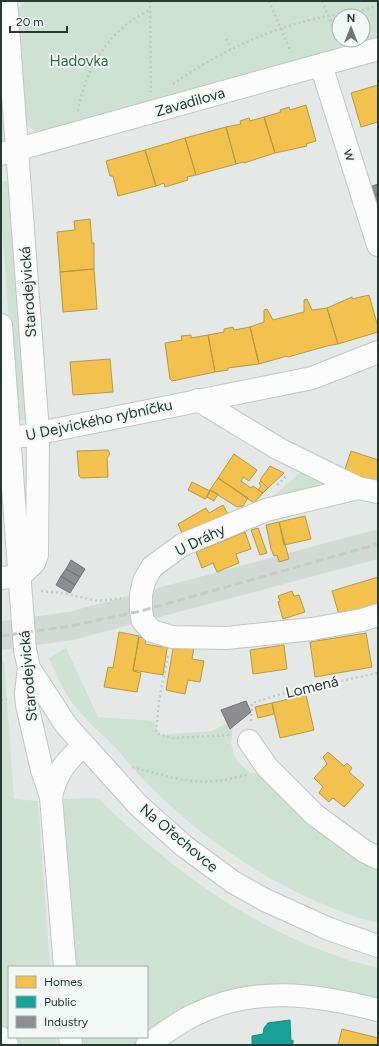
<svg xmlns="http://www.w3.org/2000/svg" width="379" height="1046" font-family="Figtree,sans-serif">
<rect width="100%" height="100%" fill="#e4e9e7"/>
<!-- built -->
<path fill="#d2dad6" d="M378,529V559L73,640L1,650V621L68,612Z"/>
<!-- green -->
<path fill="#cde2d3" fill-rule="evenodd" d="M25,1H378V39L41,133L34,131L26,124L17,11ZM339,16H363V40H339Z
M1,68L7,138L4,143H1Z
M10,180L27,419L21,421L16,414L1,213V182Z
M303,470L335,485L263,505Z
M66,648L98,717L155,721L158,735L212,731L227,723L230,729L233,727L231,744L235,758L248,772L262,775L378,865V923C299,903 215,850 158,794C142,780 129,763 115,747C103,735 90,724 79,711C65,696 57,676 49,658Z
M4,661L14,799L38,801L50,967H9V1036L1,1026V662Z
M93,798L100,800C168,866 246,925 337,956C350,961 364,964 378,968V1004L346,997L192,1010L135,1045H84L83,1037H147V967H77L63,802V799Z
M10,1037H56V1045H20Z"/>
<!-- homes -->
<path fill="#f2c14e" stroke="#b49946" d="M378,85V122L361,127L351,93Z
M306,105L316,141L306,144L307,146L275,153L264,117L281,112L280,110L289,107L290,110Z
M264,117L275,153L244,163L243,162L236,164L226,127L241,124L240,121L249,118L250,121Z
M226,127L236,164L196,175L185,138Z
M185,138L196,175L187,177L188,180L165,187L164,183L156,186L145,150Z
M145,150L156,186L118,196L113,176H110L106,161Z
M90,219L92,243H94V269L60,272L57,232L75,230L74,221Z
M94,269L97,309L63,312L60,272Z
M369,295L378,327V332L338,344L327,308L352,297V299Z
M307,299L312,310L327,308L338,344L327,346L288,357L287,356L259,364L250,327L264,322V310L267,309L273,320L304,312V300Z
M233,327L234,330L250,327L259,364L228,368V370L215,372L208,335L224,332V329Z
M191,335V338L208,335L215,372L172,381L170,379L165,343L182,340L181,336Z
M110,359L113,392L73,395L70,362Z
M108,450L110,454L107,458L108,477L81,478L79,476L77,451Z
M351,451L378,460V482L344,472Z
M234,454L257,470L249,481L243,477L241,481L251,488L253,486L263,493L254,503L218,478Z
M270,466L284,473L268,488L260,480Z
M218,478L248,498L243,506L237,507L210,490Z
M261,481L268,488L263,493L258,490L261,486L259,483Z
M192,482L210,491L205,499L188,490Z
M210,490L218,494L214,501L207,497Z
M223,505L229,516L184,538L178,524L206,508L209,513Z
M305,516L311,539L284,545L279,522Z
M279,522L289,559L279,562L277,555L274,556L271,549L266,525Z
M258,528L267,553L260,555L251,530Z
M245,532L251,549L236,554L239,563L217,572L213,563L202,568L196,552Z
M378,577V609L341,621L332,591Z
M292,591L294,596L299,595L305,612L283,619L278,602L280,601L278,596Z
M119,632L139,636L133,671L141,673L137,692L104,687L108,667L113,668Z
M366,633L372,667L315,677L310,642Z
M139,637L146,638L145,644L162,647L163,641L168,642L163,675L133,670Z
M174,643L194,647L192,659L204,661L200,682L188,680L185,694L166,690Z
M284,645L287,669L253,674L250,650Z
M306,695L314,730L280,738L272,703Z
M272,703L274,714L258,718L255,707Z
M328,752L344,766L347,763L352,768L349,772L364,785L344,807L333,798L329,802L319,793L323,787L314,778L327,764L323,757Z
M342,1029L378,1038V1045H338Z"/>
<!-- public -->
<path fill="#17a398" stroke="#1a847a" d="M290,1020L291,1041L293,1040V1045H250L252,1044V1036L263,1034L264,1028L268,1023Z"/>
<!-- industry -->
<path fill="#8d8d92" stroke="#6d7576" d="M378,184V194L373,196L370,187Z
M378,194V203L375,204L373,196Z
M71,560L85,569L80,577L66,569Z
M66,569L80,577L75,585L61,576Z
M61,576L75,585L70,593L56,585Z
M246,701L251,712L230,729L221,710Z"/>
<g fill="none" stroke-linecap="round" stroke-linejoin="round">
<defs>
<path id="minor" d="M6,1L38,432L37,555L34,563L20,576
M321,65L378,245
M1,154L378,49
M1,325L25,650L29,668L26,693L27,705L42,770L51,797L65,967
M198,400L279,449L358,488
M24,436L312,378L378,352
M378,492L358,488L266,510L182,545L152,567L144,581L141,595V611L143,621L152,631L172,637L226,638L312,629L362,620L378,615
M1,578L20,576
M29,668L66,725L138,805L184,846L233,882L265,900L329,929L378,946
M249,741L267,767L315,815L364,851L378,858
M51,797C56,773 66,761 84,745
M70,1037L71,1045
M1,1038L7,1045
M147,1045C162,1035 177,1023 194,1015C254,985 315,994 378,1010"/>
</defs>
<!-- minor casing -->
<use href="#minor" stroke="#c1c6c4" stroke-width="24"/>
<!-- path -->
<path stroke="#c1c9c5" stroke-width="2.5" stroke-dasharray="2 3" stroke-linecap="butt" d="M150,1L151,92
M269,1L291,52
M322,1L339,39
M226,39L231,49
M173,84C213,56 259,33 306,21C330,14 355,14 378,5
M78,111C85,69 110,28 150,10
M277,485L288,475
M41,591L62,593L98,601L121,598
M168,656L159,700L156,733L172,738L230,735
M1,700L7,699
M251,721L252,703L288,692L378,673
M132,767C178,779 200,789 248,774"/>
<!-- minor -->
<use href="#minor" stroke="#fbfcfb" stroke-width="22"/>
<!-- rail -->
<path stroke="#c7cac9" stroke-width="3" stroke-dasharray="8 4" stroke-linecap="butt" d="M1,636L71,626L141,611L378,544"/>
</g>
<g text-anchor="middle" stroke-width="4" stroke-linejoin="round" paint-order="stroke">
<!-- park labels -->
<g font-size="15" fill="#2c7344" stroke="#f2f8f5">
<text x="79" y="66">Hadovka</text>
</g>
<!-- street labels -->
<g font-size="15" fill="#223c34" stroke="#f2f8f5">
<text transform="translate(190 102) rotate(-16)" y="5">Zavadilova</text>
<text transform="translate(350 155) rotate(73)" y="5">w</text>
<text transform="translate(28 292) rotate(-94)" y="5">Starodejvická</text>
<text transform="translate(99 420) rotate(-12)" y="5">U Dejvického rybníčku</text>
<text transform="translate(200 540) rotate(-26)" y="5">U Dráhy</text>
<text transform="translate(28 676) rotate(-95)" y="5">Starodejvická</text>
<text transform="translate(312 687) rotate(-13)" y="5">Lomená</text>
<text transform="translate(179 838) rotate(40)" y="5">Na Ořechovce</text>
</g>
</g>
<!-- border -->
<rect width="379" height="1046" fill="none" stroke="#223c34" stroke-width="4"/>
<!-- legend -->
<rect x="8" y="966" width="140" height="72" fill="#f2f8f5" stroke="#9fada8"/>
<rect x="16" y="976" width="20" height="12" fill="#f2c14e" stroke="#9fada8"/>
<text x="44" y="986" font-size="12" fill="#223c34">Homes</text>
<rect x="16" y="996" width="20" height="12" fill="#17a398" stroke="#9fada8"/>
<text x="44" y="1006" font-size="12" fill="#223c34">Public</text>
<rect x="16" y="1016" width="20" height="12" fill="#8d8d92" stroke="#9fada8"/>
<text x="44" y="1026" font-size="12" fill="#223c34">Industry</text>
<!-- north arrow -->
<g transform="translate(351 28)"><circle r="19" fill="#f2f8f5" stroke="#9fada8"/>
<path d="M0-3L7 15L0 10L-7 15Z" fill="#667973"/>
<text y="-6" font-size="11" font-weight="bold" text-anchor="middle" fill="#223c34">N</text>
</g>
<!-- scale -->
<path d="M10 26v6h57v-6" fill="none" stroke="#223c34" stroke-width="2"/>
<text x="16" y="26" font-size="12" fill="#223c34" stroke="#f2f8f5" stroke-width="3" paint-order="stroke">20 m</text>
</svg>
